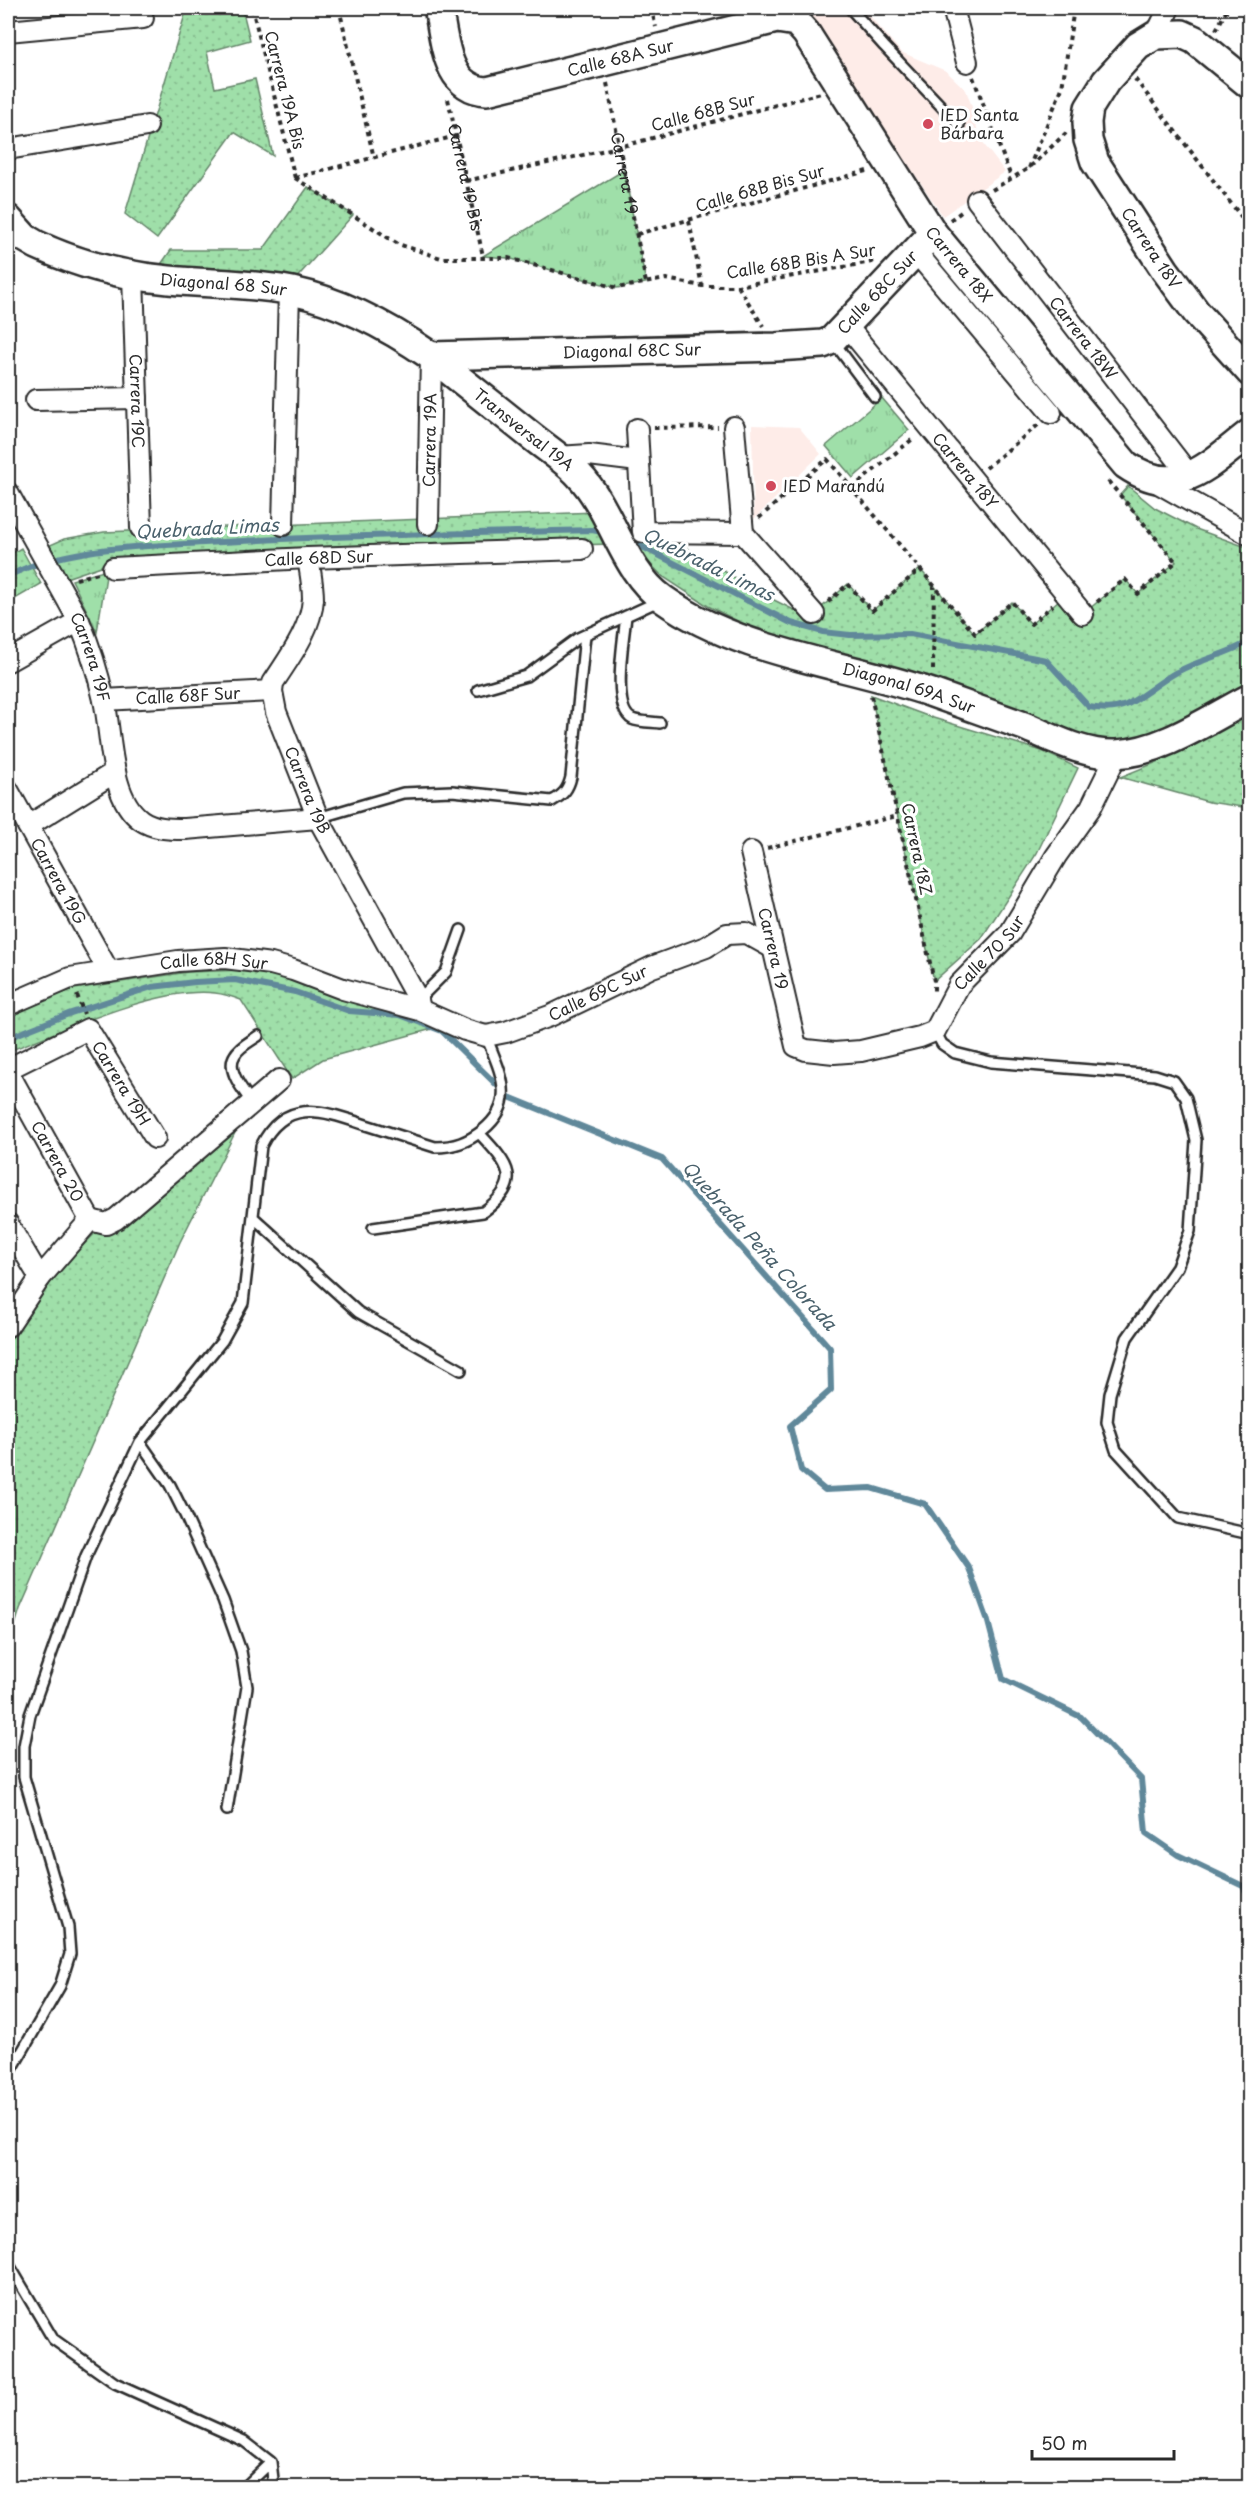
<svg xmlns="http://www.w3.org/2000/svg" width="1257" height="2495" font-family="'Playpen Sans',sans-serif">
<defs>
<pattern id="grass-dots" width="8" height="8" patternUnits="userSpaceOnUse" patternTransform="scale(1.5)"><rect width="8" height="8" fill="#9fdfa9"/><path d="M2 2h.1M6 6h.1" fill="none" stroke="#89c092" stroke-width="1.8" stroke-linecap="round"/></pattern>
<pattern id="park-tufts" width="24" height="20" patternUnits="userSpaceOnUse" patternTransform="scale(1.5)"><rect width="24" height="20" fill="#9fdfa9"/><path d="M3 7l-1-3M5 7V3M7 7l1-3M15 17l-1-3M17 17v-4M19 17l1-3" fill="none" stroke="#89c092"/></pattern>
</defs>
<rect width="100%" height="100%" fill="#fff"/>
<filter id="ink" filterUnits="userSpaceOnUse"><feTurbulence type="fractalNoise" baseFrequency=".0167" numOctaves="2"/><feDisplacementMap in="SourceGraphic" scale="12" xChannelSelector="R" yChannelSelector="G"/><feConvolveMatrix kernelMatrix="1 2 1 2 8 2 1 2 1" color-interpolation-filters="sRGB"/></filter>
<g filter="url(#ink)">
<!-- built -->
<path fill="#feece8" d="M802,8H863L901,52L946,71L966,90L973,110L979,138L1005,172L943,216Z
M752,425L799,427L821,454L754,519Z"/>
<!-- grass -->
<path fill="url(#grass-dots)" stroke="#65856a" stroke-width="1.5" d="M187,8H242L250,40L207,52L215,88L255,79L273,156L234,132L157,239L125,214Z
M308,187L353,215L292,283L157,270L171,250H263Z
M1128,486L1155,508L1196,529L1249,548V685L1160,733L1113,744L1074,734L1012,707L977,695L807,647L753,629L708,606L662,576L640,553L642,532H661L756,591L796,611L814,614L848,584L872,611L920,569L975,634L1012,602L1031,624L1066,594L1083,614L1125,579L1138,594L1176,562L1120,495Z
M596,512L614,544L475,547L113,562L66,578L48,546L64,539L104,532Z
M21,548L41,584L8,603V556Z
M871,695L930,717L1042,751L1078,768L1037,853L981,939L934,981Z
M1249,714V808L1209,802L1120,777L1167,758Z
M244,970L304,981L447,1025L323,1059L292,1079L241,1000C233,997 224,994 215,993C159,986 62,1031 9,1051L8,1049V1013L74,989L188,972Z
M248,1107L180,1242L20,1609L8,1648V1343L48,1282L98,1230Z"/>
<!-- park -->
<path fill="url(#park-tufts)" stroke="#65856a" stroke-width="1.5" d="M624,170L646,283L617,288L508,258L483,256Z
M882,398L909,430L853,478L826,446Z
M107,570L97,632L72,580Z"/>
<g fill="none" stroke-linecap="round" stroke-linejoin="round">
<!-- stream -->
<path stroke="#60889a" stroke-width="6" d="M631,541L791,623L823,632L850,635L910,634L1046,660L1089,707C1102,709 1113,710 1126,705C1141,698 1160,681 1177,672C1200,659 1227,655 1250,641
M8,576C67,546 138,547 204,543C333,535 463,534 592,530L607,533
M8,1038L71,1013L152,987L195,982L235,980L295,992L349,1011L400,1015L442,1031L509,1097L662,1159L830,1348L831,1390L790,1426L801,1470L825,1490L871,1488L925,1504L969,1568L987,1618L1003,1679L1081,1717L1141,1779L1146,1833L1178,1855L1243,1886L1250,1900"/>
<defs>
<path id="lane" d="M850,8L884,46L959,125
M798,20L812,8
M833,341L875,397
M626,616C624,637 611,708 632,719C639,722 652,722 660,723
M478,690L526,676L578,638L661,600
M318,818L403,793L452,791L552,801C563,795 568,790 571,777L585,635
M418,1000L446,972L461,930
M935,1031L942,1044L955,1053L991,1062L1155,1075L1174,1081L1186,1098L1196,1140L1190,1231L1177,1267L1127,1338L1110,1394L1107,1422L1116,1450L1178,1518L1250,1534
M252,1103C244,1091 225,1070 235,1055C239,1047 251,1041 258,1036
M253,1217L358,1312L461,1370
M373,1228L483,1212C525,1181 508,1164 479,1133
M140,1442L170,1485L185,1515L223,1600L241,1651L247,1687L227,1810
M8,2076L60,1986L70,1954L68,1927L24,1777V1746L30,1715L86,1556L140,1442L222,1341L243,1303L261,1146C286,1095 326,1112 369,1126C391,1133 413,1140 435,1147C454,1147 468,1142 483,1130C518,1102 500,1072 486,1036
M8,2263L53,2339L115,2383L244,2441L271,2462L274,2488
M244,2488L271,2462"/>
<g id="street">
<path d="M953,8L967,62"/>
<path d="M8,31L143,18"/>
<path d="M1156,35L1169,8"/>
<path d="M8,149L147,126"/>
<path id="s3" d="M977,200L1190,476"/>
<path d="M915,251L1051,413"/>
<path id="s4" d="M133,275L141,528"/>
<path id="s5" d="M846,325L1083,614"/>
<path d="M36,400L137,398"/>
<path d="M734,427L743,533"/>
<path d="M637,429L643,532L743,533"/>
<path d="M558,457L589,455L638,461"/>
<path d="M1153,480L1250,535"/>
<path id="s6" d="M8,493L79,621C90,647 98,673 104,700C112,735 109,797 141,820C154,829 169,829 185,829L318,818"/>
<path id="s7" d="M428,524L431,356"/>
<path d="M283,525L289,291"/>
<path d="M743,533L814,614"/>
<path id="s8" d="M308,558C310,571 313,585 313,599C311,630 289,658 273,683L272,691L276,712L318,818L418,1000L420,1010"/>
<path id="s9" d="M113,568L308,558L582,549"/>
<path d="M8,661L79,621"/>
<path id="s10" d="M104,700L272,691"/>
<path id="s11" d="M8,790L109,972"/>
<path d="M28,826L115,772"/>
<path id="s12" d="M751,852L796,1046L806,1050L834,1053L861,1051L920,1037L935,1031L959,985L1010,933L1056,856L1091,807L1117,754"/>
<path id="s13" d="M8,1005L70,978L178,961L225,958L271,964L293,970L343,989L420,1010L465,1030L486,1036L506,1032L550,1016L652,967L706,947L727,934L746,933L773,948"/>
<path id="s14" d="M8,1069L88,1029L155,1138"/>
<path id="s15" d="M8,1072L90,1220"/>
<path d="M90,1220L106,1224L116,1219L279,1080"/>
<path d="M8,1224L40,1278"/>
<path d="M8,1326L40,1278L90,1220"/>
</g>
<g id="secondary">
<path id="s16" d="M438,8C445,39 445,89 487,91L777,19L796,22L806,33L933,233L1126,465C1178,501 1208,465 1250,433"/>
<path id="s17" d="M1250,85L1195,40L1182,34L1156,35L1138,46L1106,81L1089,108L1087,122L1088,140L1095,162L1165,270L1196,312L1250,372"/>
<path id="s18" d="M8,219L25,238L37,245C78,264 125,276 169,280C210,284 252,283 292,291C343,302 389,327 431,356C464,382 497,409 530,435C546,448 565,460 579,475C613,511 622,570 663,599C741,654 844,663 932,693C963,704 993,715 1024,726C1053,738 1083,755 1116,754C1163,752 1209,719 1250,698"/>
<path id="s19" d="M431,356L776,347L823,344L832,340L933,233"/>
</g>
</defs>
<!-- lane casing -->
<use href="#lane" stroke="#2b2b2b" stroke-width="14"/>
<!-- street casing -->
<use href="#street" stroke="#2b2b2b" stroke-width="24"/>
<!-- secondary casing -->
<use href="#secondary" stroke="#2b2b2b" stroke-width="32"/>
<!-- path -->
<g stroke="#2b2b2b" stroke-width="4" stroke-dasharray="4.5 4.5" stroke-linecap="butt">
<path d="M252,8L295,178"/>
<path d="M339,8L374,158"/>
<path d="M651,8L656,27"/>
<path d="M1216,30L1228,8"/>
<path d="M973,77L1011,177"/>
<path d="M1135,79L1250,228"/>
<path id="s1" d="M607,83L646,283"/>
<path id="s2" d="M448,99L483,256"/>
<path d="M1029,168L1062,88L1074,8"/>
<path d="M295,178L398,244L441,258H508L617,288L666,279L702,286H738L877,261"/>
<path d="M295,178L456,136"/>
<path d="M466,181L619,147L821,93"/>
<path d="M992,190L1029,168L1066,133"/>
<path d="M950,220L964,210"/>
<path d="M689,221L702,286"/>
<path d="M637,234L867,171"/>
<path d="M738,286L763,326"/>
<path d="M654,428L718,427"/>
<path d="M986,468L1038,425"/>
<path d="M852,488L914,438"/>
<path d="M759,518L827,459L975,634L1012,602L1031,624L1053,605"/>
<path d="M76,579L98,573"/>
<path d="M828,602L848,584L872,611L920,569"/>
<path d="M1097,602L1125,579L1138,594L1176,562L1108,481"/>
<path d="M933,670L934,587"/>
<path d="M871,696L934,981V991"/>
<path d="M767,848L897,816"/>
<path d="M77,995L84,1014"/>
</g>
<!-- lane -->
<use href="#lane" stroke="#fff" stroke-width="9"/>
<!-- street -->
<use href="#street" stroke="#fff" stroke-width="20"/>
<!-- secondary -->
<use href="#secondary" stroke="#fff" stroke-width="27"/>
</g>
</g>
<!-- markers -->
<g fill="#d1495b" stroke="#fff" stroke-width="2">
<circle cx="928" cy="124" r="6"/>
<circle cx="771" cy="486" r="6"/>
</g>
<g text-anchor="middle" stroke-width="6" stroke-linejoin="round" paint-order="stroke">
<!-- street labels -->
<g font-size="16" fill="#2b2b2b" stroke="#fff">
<text dy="6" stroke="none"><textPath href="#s16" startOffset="243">Calle 68A Sur</textPath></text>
<text transform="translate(285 90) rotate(76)" y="6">Carrera 19A Bis</text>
<text transform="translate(703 112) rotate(-15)" y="6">Calle 68B Sur</text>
<text dy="6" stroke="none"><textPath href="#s1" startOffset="92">Carrera 19</textPath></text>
<text dy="6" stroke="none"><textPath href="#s2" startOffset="80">Carrera 19 Bis</textPath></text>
<text transform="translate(760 188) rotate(-16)" y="6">Calle 68B Bis Sur</text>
<text dy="6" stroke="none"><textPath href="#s17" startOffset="370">Carrera 18V</textPath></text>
<text transform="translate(801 261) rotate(-9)" y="6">Calle 68B Bis A Sur</text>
<text dy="6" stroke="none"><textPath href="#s16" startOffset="716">Carrera 18X</textPath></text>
<text dy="6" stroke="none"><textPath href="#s18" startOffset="231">Diagonal 68 Sur</textPath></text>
<text dy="6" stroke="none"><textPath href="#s19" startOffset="468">Calle 68C Sur</textPath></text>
<text dy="6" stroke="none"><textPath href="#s3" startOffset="174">Carrera 18W</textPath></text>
<text dy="6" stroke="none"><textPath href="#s19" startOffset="201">Diagonal 68C Sur</textPath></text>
<text dy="6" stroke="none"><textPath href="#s4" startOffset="126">Carrera 19C</textPath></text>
<text dy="6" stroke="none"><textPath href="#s18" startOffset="573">Transversal 19A</textPath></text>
<text dy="6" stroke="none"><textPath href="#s7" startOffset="84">Carrera 19A</textPath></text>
<text dy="6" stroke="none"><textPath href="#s5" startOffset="188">Carrera 18Y</textPath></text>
<text dy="6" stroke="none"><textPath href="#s9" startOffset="206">Calle 68D Sur</textPath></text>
<text dy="6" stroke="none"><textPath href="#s6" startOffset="184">Carrera 19F</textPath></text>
<text dy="6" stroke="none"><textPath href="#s18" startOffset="1058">Diagonal 69A Sur</textPath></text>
<text dy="6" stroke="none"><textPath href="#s10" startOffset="84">Calle 68F Sur</textPath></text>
<text dy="6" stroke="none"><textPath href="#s8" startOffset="249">Carrera 19B</textPath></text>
<text transform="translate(917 849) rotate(78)" y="6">Carrera 18Z</text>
<text dy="6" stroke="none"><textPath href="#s11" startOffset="104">Carrera 19G</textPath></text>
<text dy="6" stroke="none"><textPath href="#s12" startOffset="99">Carrera 19</textPath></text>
<text dy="6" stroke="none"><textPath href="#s12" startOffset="438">Calle 70 Sur</textPath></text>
<text dy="6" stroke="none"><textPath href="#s13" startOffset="213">Calle 68H Sur</textPath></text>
<text dy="6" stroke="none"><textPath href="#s13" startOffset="618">Calle 69C Sur</textPath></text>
<text dy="6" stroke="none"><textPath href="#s14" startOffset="153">Carrera 19H</textPath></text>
<text dy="6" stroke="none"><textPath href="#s15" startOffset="102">Carrera 20</textPath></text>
</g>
<!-- poi labels -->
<g font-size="16" fill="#2b2b2b" stroke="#fff" text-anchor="start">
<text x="940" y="121">IED Santa<tspan x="940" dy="18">Bárbara</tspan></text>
<text x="783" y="492">IED Marandú</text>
</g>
<!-- water labels -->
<g font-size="18" font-style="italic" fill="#4a616c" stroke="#fff">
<text transform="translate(207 529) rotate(-3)" y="6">Quebrada Limas</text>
<text transform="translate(708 565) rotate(26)" y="6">Quebrada Limas</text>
<text transform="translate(759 1246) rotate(48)" y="6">Quebrada Peña Colorada</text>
</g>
</g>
<!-- margin -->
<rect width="1257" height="2495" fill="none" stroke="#fff" stroke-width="30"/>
<rect x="15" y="15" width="1227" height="2465" fill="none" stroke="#2b2b2b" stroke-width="2" filter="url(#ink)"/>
<!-- scale -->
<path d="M1032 2450v9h142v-9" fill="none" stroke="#2b2b2b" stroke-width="3"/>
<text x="1041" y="2450" font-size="18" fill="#2b2b2b" stroke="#ffffff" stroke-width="4.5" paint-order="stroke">50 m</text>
</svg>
